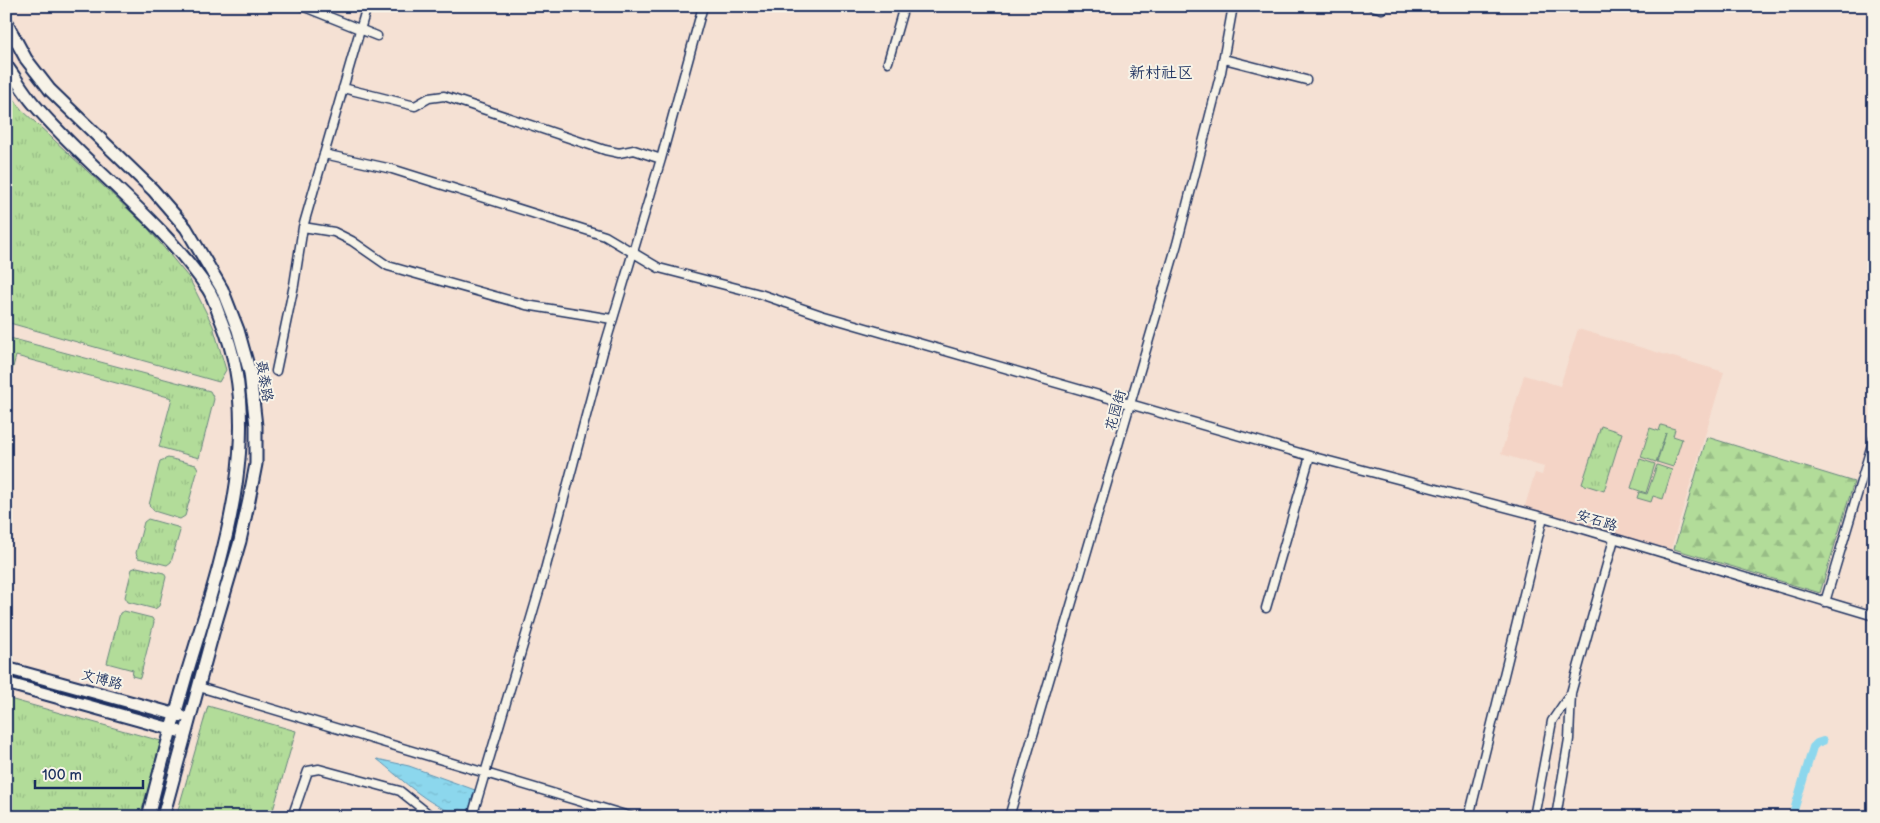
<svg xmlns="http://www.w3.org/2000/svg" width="1880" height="823" font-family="'Balsamiq Sans','LXGW WenKai TC',sans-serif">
<defs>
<pattern id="grass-tufts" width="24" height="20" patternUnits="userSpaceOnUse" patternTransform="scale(1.25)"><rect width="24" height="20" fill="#b2dc99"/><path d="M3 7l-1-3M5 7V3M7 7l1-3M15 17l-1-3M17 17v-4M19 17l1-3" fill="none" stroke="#98bd86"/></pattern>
<pattern id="forest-firs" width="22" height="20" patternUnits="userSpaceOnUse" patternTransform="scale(1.25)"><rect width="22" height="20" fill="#b2dc99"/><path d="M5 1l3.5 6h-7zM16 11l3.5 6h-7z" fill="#98bd86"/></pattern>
<pattern id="water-ripples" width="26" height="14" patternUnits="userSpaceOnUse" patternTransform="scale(1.25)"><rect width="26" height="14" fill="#8cd7ed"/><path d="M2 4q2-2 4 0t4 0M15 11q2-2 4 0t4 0" fill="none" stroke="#78b9ce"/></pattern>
</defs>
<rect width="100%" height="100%" fill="#f5e1d4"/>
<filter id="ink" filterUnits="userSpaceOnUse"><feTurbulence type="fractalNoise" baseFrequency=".02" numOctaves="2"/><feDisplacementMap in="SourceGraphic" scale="10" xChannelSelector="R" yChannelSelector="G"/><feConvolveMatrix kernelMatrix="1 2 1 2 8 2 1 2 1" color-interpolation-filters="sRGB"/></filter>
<g filter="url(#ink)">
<!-- built -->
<path fill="#f4d4c6" d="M1578,329L1724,372L1670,552L1524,509L1535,473L1542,475L1544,467L1501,454L1524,375L1560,386Z"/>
<!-- grass -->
<path fill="url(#grass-tufts)" stroke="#66867c" d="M6,86L21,109L146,226L189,278L213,326L226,370L219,382L6,322Z
M6,337L210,391L214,399L199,458L159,447L172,398L16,356L6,393Z
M1601,426L1622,433L1604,491L1582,484Z
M168,458L196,465L198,469L185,516L180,519L154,511L149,505L160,461Z
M148,519L177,527L180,531L171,562L167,565L138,558L136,553L144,522Z
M137,567L164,573L166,577L159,606L155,609L128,602L125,597L132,569Z
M124,611L152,618L154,622L140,678L132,676L133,670L107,663L120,613Z
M6,698L161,741L140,817H6Z
M208,706L296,731L271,817H176Z"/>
<!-- forest -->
<path fill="url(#forest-firs)" stroke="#66867c" d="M1707,437L1854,482L1820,593L1674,549Z"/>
<!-- garden -->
<path fill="#b2dc99" stroke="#66867c" d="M1661,425L1675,429L1673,436L1682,439L1673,467L1657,462L1666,433L1656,462L1641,457L1650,428L1659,431Z
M1640,459L1655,464L1646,493L1631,488Z
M1657,465L1672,470L1663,499L1653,496L1651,502L1637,498L1639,492L1647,494Z"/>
<!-- water -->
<path fill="url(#water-ripples)" stroke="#5f94b4" d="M377,759L409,766L475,790L467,815C435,814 401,778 377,759Z"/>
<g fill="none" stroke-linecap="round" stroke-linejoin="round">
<!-- canal -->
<path stroke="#8cd7ed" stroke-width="8" d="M1792,817L1813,747L1817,743L1823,741"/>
<defs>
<path id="street" d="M302,6L377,36
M1372,6L1382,9
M1224,59L1306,80
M888,62L904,6
M343,88L415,106L429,98L444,96L605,150L619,153L634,150L661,159
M324,154L392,169L605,236L659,268L760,294L821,315L1310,456L1266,608
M303,227L334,232L352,241L388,266L526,305L612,319
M276,371L294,285L303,227L367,6
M1310,456L1543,517L1874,616
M1825,602L1874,438
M199,687L632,817
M292,817L308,771L319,769L400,791L430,815L438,817
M472,817L542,581L603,352L661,159L703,6
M1009,817L1177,244L1221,72L1233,6
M1469,817L1543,517
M1534,817L1552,721L1571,693
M1556,817L1569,739L1571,693L1614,539"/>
<path id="secondary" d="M6,22L26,59L50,90L153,190L186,228L222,289L238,330L250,373L256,426V464L249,500L240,541L214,629L163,817
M6,65C15,77 23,91 33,103C88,168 160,218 208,289C214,298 217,310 221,320C268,432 220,564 187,673C173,721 160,769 148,817
M6,668L181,716
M6,683L178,731"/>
</defs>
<!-- street casing -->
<use href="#street" stroke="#1b2f5e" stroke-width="11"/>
<!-- secondary casing -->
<use href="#secondary" stroke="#1b2f5e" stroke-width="15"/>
<!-- street -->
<use href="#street" stroke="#f7f3e8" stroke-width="8"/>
<!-- secondary -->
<use href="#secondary" stroke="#f7f3e8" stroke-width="11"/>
</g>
</g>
<g text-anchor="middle" stroke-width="4" stroke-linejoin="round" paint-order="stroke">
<!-- street labels -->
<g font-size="14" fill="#1b2f5e" stroke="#f7f3e8">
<text transform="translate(265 381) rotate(80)" y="5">聂泰路</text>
<text transform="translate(1115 410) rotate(-74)" y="5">花园街</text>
<text transform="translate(1597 520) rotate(17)" y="5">安石路</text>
<text transform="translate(102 679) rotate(15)" y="5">文博路</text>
</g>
<!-- quarter labels -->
<g font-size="16" fill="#1b2f5e" stroke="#f7f3e8">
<text x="1161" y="78">新村社区</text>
</g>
</g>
<!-- margin -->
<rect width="1880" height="823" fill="none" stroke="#f7f3e8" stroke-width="25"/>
<rect x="12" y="12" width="1855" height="798" fill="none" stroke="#1b2f5e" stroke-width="2" filter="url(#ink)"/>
<!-- scale -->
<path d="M35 780v8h108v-8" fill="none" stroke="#1b2f5e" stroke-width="2.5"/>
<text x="42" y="780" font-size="15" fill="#1b2f5e" stroke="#f7f3e8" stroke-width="4" paint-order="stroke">100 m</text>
</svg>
